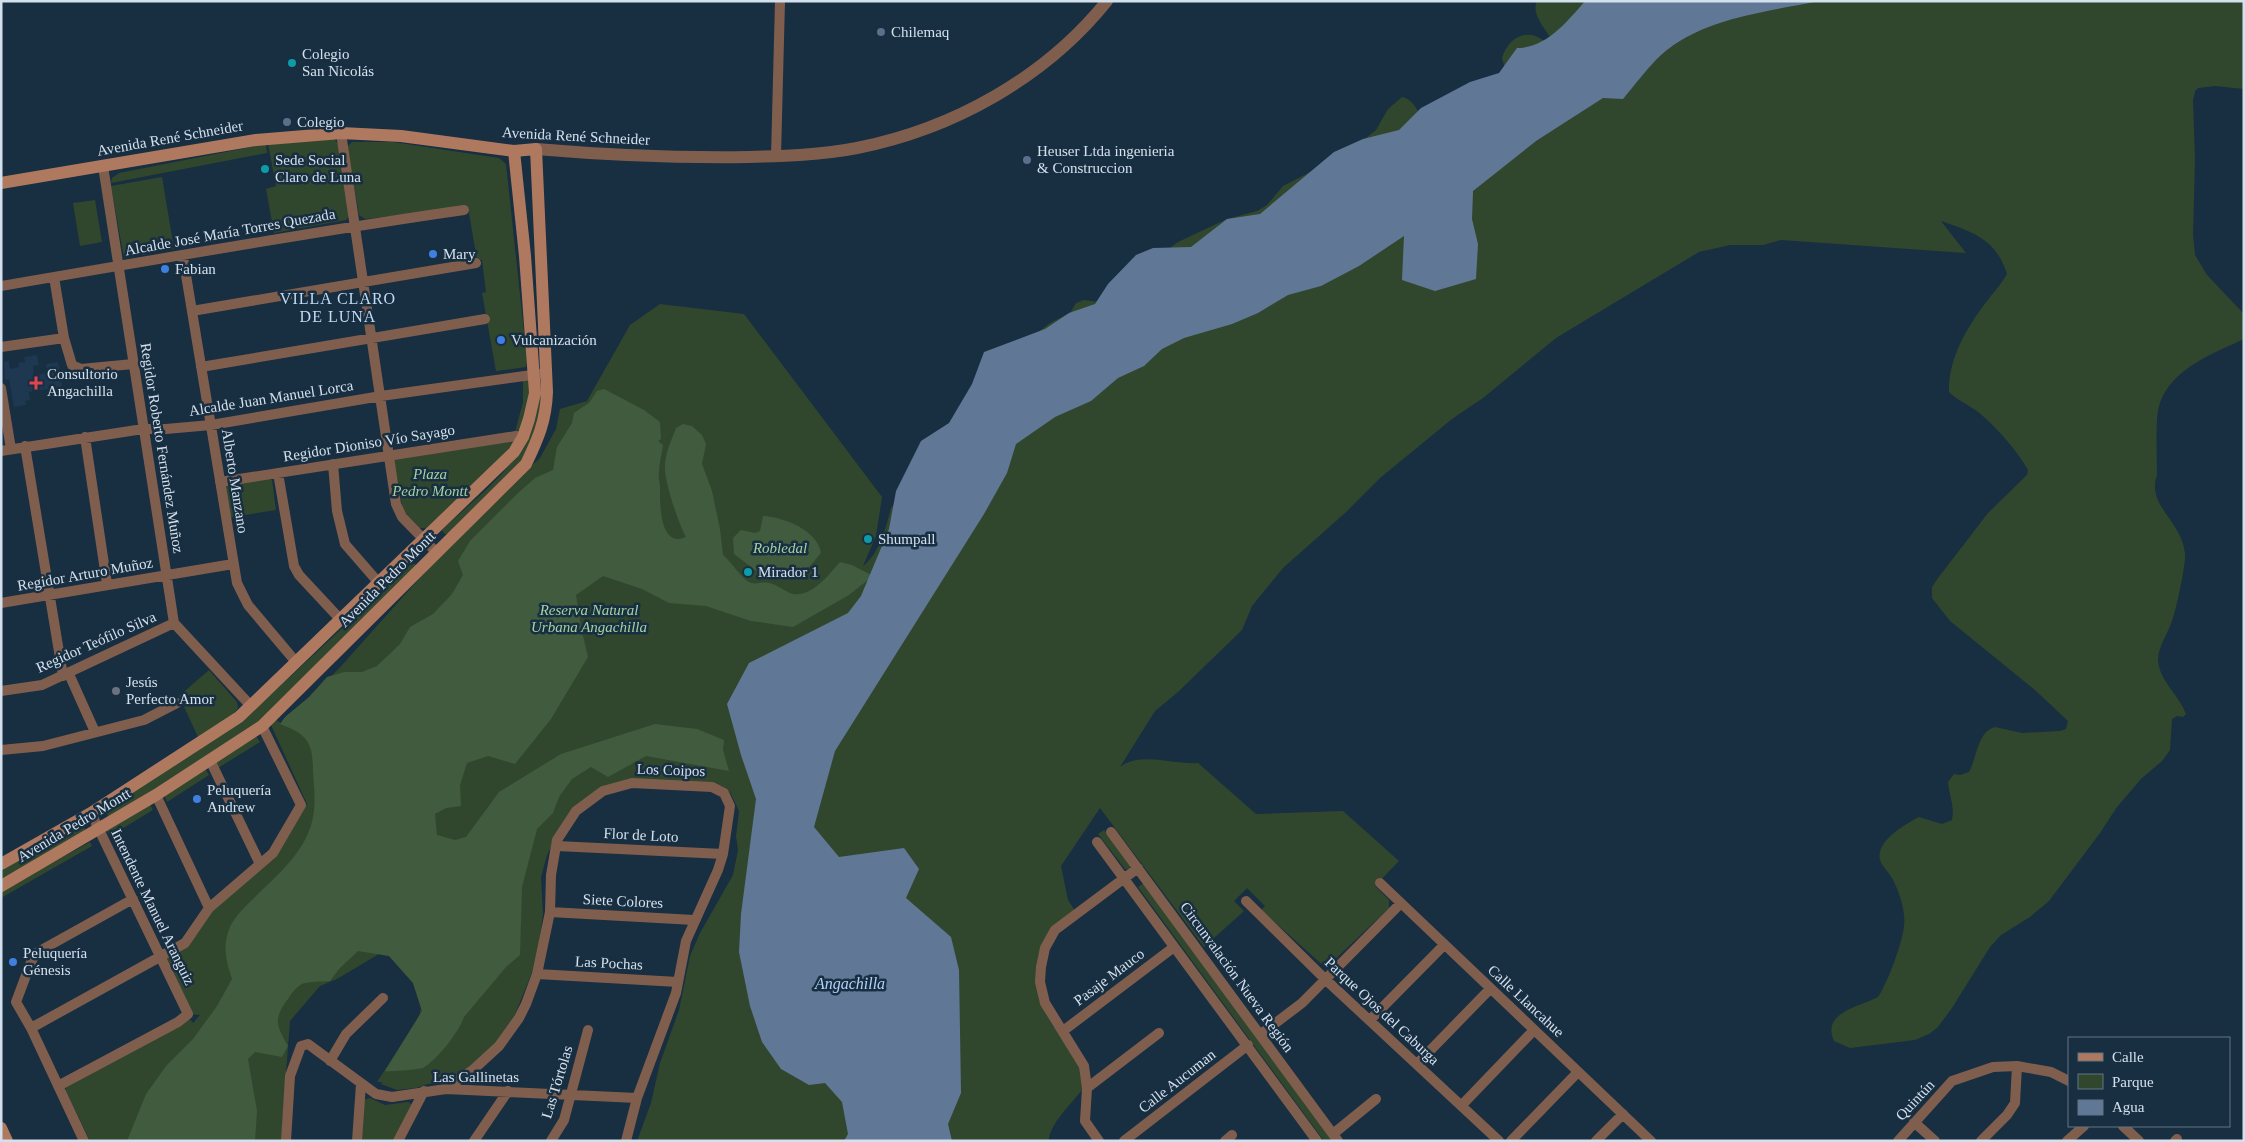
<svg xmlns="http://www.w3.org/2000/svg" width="2245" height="1142" font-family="Georgia,serif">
<rect width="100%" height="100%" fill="#182e41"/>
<!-- built -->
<path fill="#1d3850" d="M37,355L39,365L33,366L34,375L47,373L46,364L58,362L60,372L54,373V377L61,376L62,387L29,392L30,400L25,401L26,405L14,407L9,379L5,380L4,362L9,361L10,369L19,367L18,363L25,362L24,357Z"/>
<!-- green -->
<path fill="#30472e" d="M1537,1H2244V89L2215,86L2198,88L2195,91L2193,101L2195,159L2193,235L2195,255L2207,275L2244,314V339C2212,354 2170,369 2159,406C2155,420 2157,459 2157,475C2146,506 2182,520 2185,554C2186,564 2176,611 2172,621C2168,633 2158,647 2158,660C2159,681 2180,696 2186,714L2183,717L2177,716L2172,719L2170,750L2162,761L2141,779L2117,807L2100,833L2049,901L2030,917L2001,935L1990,947L1952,1008L1937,1028L1929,1034L1915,1040L1850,1048L1834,1041C1821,1012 1860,1007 1878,997C1888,982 1902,944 1904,926C1906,911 1899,891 1892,878C1887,869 1877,863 1880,852C1884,836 1906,824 1919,817L1942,824L1952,820C1955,807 1949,795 1948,782L1954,774L1960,775L1969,772C1977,758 1977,732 1995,727L2022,733L2060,731L2066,729L2068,721L2035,690L1950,621L1932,598V587L1938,578L1988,513L2027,475L2028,470C2018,451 1992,422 1974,409C1965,403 1957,400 1949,392C1948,360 1966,329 1984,305C1992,294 2000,286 2007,274C1996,239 1973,232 1941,221L1966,253L1781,240L1763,245H1730L1699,252L1556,338L1483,398L1452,419L1380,478L1345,513L1283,568L1252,606L1242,630L1178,692L1155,711L1120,767C1140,751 1173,765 1198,763L1256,814L1343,811L1399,861L1375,886L1389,900V908L1326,968L1261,910L1265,906L1247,888L1234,901L1244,911L1204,947L1100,808L1061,866L1068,900L1077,914L1050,942L1040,978L1048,1017L1053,1026L1077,1052L1086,1084C1077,1099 1048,1124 1049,1141H637L651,1103L660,1063L679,1010L690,956L700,933L733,875L738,850L736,836L739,811L730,792L722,786L694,782L632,784L589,802L555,839L547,855L541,877L543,914L537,960L512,1022L497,1043L450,1083L428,1084L416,1088L397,1090L381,1084L382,1082H377L419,1017L421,1008L413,983L389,956L379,954L337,979L320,986L290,1021L282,1125L283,1141H90L66,1091V1087L189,1018L193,1023L200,1015L190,1014L166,963L168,956L208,914L277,854L307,804L271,725L276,720L284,725L343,664L442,553L498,496L540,458L556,429L560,409L587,401L630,325L660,304L744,314L882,497L876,536L863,566C880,553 886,527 891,508L1032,337L1050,323L1070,313L1076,303L1084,300L1098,302L1178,242L1227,219L1257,211L1267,205L1283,186L1347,153L1376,130L1388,109L1402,97C1413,99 1417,110 1422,119L1506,73L1502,58C1508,38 1527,27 1544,41L1550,37C1544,27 1531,13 1537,1Z
M333,137L339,145L350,215L346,220L274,233L266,189L276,186L268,144Z
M352,142H393L499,158L506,164L527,360L526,367L496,371L482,293L486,292L482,260H477L468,207L365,219L359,215L347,147Z
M266,144L267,153L111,183L112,178L119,173Z
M162,177L174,249L124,258L111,186Z
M95,200L102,242L80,246L73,203Z
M523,378L528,379L532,386L523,427L515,432L523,402Z
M539,392H543L535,434L521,461L448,534H445L442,531L443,529C485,489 536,456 539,392Z
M511,438L514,443L502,456L426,528H419L406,516L403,510L393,457Z
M269,478L272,480L276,510L227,518L223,487Z
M412,563L417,565L258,723L111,817L107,815L109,809L245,719Z
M209,670L237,702L238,708L233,715L198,737L179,696Z
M256,736L260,742L218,768L215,763Z
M205,768L209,775L167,802L164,795Z
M149,803L153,810L110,836L106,830Z
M80,824H84L85,830L1,880V871Z
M1104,830L1130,864L1131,867L1128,869H1125L1098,834Z
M90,842L92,846L1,898V891Z
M1144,883L1333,1141H1324L1138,887Z
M370,1098L385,1105L408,1102L413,1105L393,1141H361L364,1100Z"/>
<!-- forest -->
<path fill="#415b3f" d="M604,389L644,410L660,422L661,439L658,441L663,445C662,454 659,463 659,472C658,478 660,483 660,488C660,502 659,549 686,537C678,522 666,486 665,470C664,456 671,441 676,428L683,424L692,426L702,435L706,444L702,464L712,491L720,529L723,555C732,563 737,572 746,580C754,587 761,581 769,583C777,584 785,592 793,594C813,597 829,574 840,562L852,565L873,576L849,595L793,627L751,621L706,606L669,603L642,589L603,576L576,595L581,627L588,657L551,719L515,764L488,756L467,763L460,785L461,806L446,808L435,814L437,835L455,840L466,837L499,792L561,754L655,724L697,729L724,740L723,750L729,771L646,756L608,777L591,767L572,779L559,797L553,813L537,829L522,887L520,955L506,967L464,1017C459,1032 437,1060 423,1068C421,1069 389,1072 385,1071L422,1011L413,983L389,956L358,951L339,969L330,981C321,982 310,981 302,984C296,987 291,994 288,999C273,1019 276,1025 288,1046L282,1057L255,1052L248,1059L257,1111L255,1141H127L146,1094L166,1066L193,1039L217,1006L232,979C226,961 222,946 230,927C236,914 249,903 259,893C282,871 307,849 313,817C316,802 314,786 313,771C313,742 307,734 280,724L285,717L309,697L327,677L344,672H362L377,666L400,644L410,627L433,614L452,594L463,575L458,561L470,541L517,494L535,478L553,470L557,447L572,423L574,413L589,403L597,391Z
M763,516C783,517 818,530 821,553L810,566L800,571L777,574L755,570L734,554L733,538L741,530L755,533L760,531Z"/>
<!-- water -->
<path fill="#607896" d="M1585,1H1819C1766,12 1702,18 1661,55C1647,68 1635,85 1623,99L1603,98L1536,141L1473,191L1472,219L1478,244L1476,279L1435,291L1402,280L1404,236L1359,266L1321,286L1288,295L1258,313L1232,324L1184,338L1162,349L1144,366L1118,378L1091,401L1055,417L1016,444L1007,473L984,514L835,751L814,827L839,857L904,848L919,869L906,898L951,937L959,970L961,1093L948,1124L952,1141H844L848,1134L842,1102L825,1083L809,1085L781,1069L762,1042L750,1006L739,952L741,914L756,799L741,755L727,704L749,663L848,613L861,596L889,529L896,491L921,441L949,423L972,384L984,352L1045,329L1069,313L1095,304L1108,284L1136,255L1153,248L1191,247L1227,219L1260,214L1334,152L1363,139L1399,130L1421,108L1470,82L1499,73L1517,48C1546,48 1567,22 1585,1Z"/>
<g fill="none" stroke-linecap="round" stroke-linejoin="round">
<!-- minor -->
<path stroke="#805e4e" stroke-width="10" d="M341,133L396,504L402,517L437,553
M776,156L780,1
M103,166L174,623L250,705
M183,257L237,583L248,605L296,662
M54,277L64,338L72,365L81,369L133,364
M1,286C155,260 309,232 464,210
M192,311L476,263
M1,347L64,338
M201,367L485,319
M1,388L11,449
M85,437L107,584
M25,446L63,676
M1,451L143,429H166L211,425L381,396L539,374
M333,464L337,511L345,544L378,582
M278,473L294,566L299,575L340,619
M220,482L516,436L523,437
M1,603L233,564
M69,674L95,732
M1,691L42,685L174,623
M1,750L43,746L144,720L177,703
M210,760L260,864
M156,795L209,908
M1111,832L1338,1141
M1097,842L1317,1141
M557,846L723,854
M1380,883L1651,1141
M1246,901L1325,979L1499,1141
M550,912L694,920
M537,974L678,982
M1370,1020L1444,945
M31,1028L185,943L209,908L273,853L301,805L262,726
M1063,1031L1174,947
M1261,1034L1302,1003L1401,903
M330,1061L346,1034L383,998
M1417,1064L1490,989
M58,1086L178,1022L188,1014L91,813
M1087,1088L1159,1033
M446,1089L474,1069L499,1046L519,1018L526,1004L537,974L550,912L551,875L557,840L576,811L603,791L632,783L712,787L724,793L730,806L723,854L718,870L686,941L676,993L637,1098L626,1141
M1461,1106L1534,1030
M1914,1122L1935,1141
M2123,1126L2139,1141
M1333,1134L1376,1099
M84,1141L31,1028L16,1002L31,962L36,953L133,899
M286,1141L290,1076L301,1046L308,1044L376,1094L392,1097L446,1089L637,1098
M357,1141L361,1084
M398,1141L424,1091
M474,1141L508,1091
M551,1141L564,1120L588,1030
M1099,1141L1085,1121L1087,1088L1084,1066L1045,1003L1040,982L1041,967L1045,948L1055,930L1138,868
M1124,1141L1248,1045
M1225,1141L1232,1135
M1511,1141L1578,1072
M1596,1141L1623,1114
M1898,1141L1952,1081L1993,1067L2017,1066L2051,1072L2069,1081
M1981,1141L2007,1115L2015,1103L2017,1066
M2067,1141L2084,1126
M2175,1141L2177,1139"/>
<!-- tertiary -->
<path stroke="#805e4e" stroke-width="12" d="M536,149C606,155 677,158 748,157C784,156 821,155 857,148C953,129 1045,78 1107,1"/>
<!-- secondary -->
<path stroke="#af7960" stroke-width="12" d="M1,183L256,140L341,133L401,136L514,151L536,149L547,392C546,421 538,439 526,464L262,726L156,795L1,886
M1,864L91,813L239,717L514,452L523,437L529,419L535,393L525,256L514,151
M1,1128L7,1141"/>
</g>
<!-- markers -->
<g fill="#5c6f8a" stroke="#182e41" stroke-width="2">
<circle cx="881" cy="32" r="5"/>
<circle cx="287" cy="122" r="5"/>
<circle cx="1027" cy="160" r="5"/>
</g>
<g fill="#0f9aa8" stroke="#182e41" stroke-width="2">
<circle cx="292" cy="63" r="5"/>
<circle cx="265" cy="169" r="5"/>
<circle cx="868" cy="539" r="5"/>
<circle cx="748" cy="572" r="5"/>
</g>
<g fill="#3f7fe0" stroke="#182e41" stroke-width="2">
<circle cx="433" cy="254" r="5"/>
<circle cx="165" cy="269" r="5"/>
<circle cx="501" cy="340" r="5"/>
<circle cx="197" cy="799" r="5"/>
<circle cx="13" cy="962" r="5"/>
</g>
<path fill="#e0444e" stroke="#182e41" stroke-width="2" d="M33.5 375.5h5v5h5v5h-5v5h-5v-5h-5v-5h5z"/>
<circle fill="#6b7280" stroke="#182e41" stroke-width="2" cx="116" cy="691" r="5"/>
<g text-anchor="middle" stroke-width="5" stroke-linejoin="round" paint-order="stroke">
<!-- poi labels -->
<g font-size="15" fill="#d3e0ed" stroke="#182e41" text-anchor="start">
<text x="891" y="37">Chilemaq</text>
<text x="302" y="59">Colegio<tspan x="302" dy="17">San Nicolás</tspan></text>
<text x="297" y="127">Colegio</text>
<text x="1037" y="156">Heuser Ltda ingenieria<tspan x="1037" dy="17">&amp; Construccion</tspan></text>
<text x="275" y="165">Sede Social<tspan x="275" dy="17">Claro de Luna</tspan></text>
<text x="443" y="259">Mary</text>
<text x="175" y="274">Fabian</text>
<text x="511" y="345">Vulcanización</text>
<text x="47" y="379">Consultorio<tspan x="47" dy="17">Angachilla</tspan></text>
<text x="878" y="544">Shumpall</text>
<text x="758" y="577">Mirador 1</text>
<text x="126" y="687">Jesús<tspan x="126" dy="17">Perfecto Amor</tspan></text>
<text x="207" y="795">Peluquería<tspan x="207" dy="17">Andrew</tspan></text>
<text x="23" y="958">Peluquería<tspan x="23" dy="17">Génesis</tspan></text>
</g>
<!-- street labels -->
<g font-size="15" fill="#d3e0ed" stroke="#182e41">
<text transform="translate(576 136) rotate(3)" y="5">Avenida René Schneider</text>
<text transform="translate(170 138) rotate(-10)" y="5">Avenida René Schneider</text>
<text transform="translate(230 232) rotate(-10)" y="5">Alcalde José María Torres Quezada</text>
<text transform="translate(271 398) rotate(-9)" y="5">Alcalde Juan Manuel Lorca</text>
<text transform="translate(369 443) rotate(-9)" y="5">Regidor Dioniso Vío Sayago</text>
<text transform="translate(162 448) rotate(81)" y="5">Regidor Roberto Fernández Muñoz</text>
<text transform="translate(235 481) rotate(81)" y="5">Alberto Manzano</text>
<text transform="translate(85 574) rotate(-10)" y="5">Regidor Arturo Muñoz</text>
<text transform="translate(387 579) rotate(-45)" y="5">Avenida Pedro Montt</text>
<text transform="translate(96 642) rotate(-24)" y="5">Regidor Teófilo Silva</text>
<text transform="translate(671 770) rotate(2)" y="5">Los Coipos</text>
<text transform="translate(74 825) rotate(-31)" y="5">Avenida Pedro Montt</text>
<text transform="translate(641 835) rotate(3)" y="5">Flor de Loto</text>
<text transform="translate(623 901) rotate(3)" y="5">Siete Colores</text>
<text transform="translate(153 907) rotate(64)" y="5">Intendente Manuel Aranguiz</text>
<text transform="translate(609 963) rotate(3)" y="5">Las Pochas</text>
<text transform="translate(1109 977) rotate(-37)" y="5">Pasaje Mauco</text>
<text transform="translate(1237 977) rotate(54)" y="5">Circunvalación Nueva Región</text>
<text transform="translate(1526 1001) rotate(43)" y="5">Calle Llancahue</text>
<text transform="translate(1382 1011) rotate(43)" y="5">Parque Ojos del Caburga</text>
<text x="476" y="1082">Las Gallinetas</text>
<text transform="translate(1177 1081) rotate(-38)" y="5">Calle Aucuman</text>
<text transform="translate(557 1082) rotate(-73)" y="5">Las Tórtolas</text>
<text transform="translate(1915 1100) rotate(-47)" y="5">Quintún</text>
</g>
<!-- park labels -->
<g font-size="15" font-style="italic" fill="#a5d2a0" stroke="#182e41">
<text x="430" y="479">Plaza<tspan x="430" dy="17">Pedro Montt</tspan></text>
<text x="780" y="553">Robledal</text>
<text x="589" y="615">Reserva Natural<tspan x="589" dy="17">Urbana Angachilla</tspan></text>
</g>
<!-- neighbourhood labels -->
<g font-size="16" letter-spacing="1" fill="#c0dbf4" stroke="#182e41">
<text x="338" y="304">VILLA CLARO<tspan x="338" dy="18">DE LUNA</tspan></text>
</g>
<!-- water labels -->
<g font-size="16" font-style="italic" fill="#b2d2fb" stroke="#182e41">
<text x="850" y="989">Angachilla</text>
</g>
</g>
<!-- border -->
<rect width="2245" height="1142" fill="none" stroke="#d3e0ed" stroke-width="5"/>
<!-- legend -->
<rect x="2068" y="1037" width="162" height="90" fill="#182e41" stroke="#637586"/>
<rect x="2078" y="1053" width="25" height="8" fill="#af7960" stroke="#637586"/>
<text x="2112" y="1062" font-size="15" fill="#d3e0ed">Calle</text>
<rect x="2078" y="1074" width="25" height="15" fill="#30472e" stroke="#637586"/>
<text x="2112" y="1087" font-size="15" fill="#d3e0ed">Parque</text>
<rect x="2078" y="1100" width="25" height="15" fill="#607896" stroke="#637586"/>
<text x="2112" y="1112" font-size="15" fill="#d3e0ed">Agua</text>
</svg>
